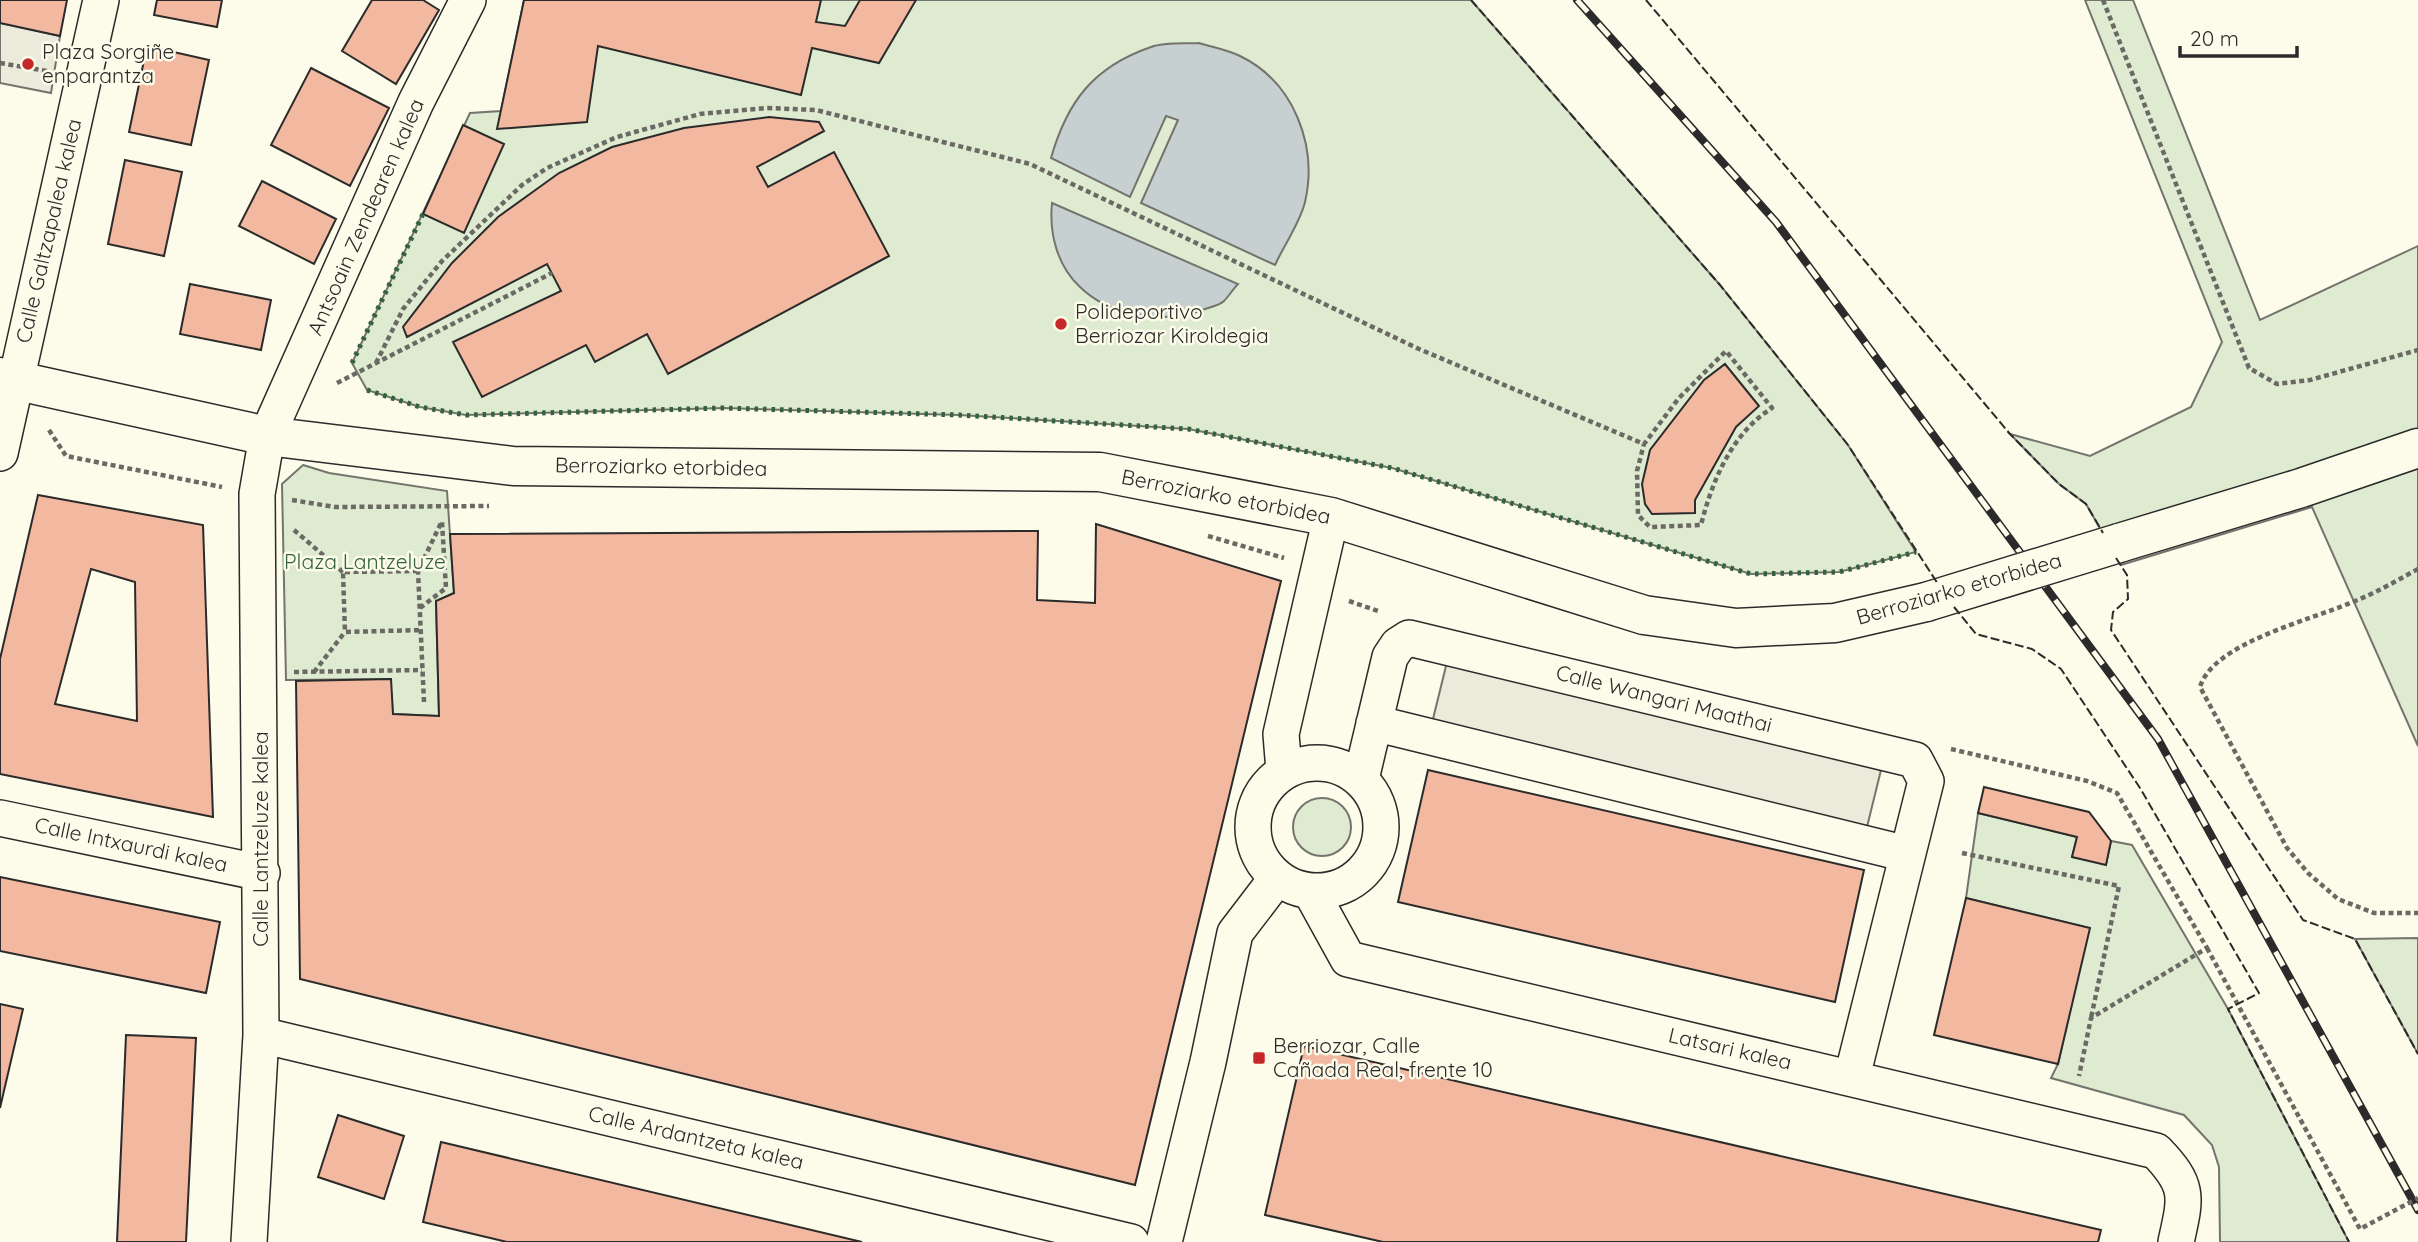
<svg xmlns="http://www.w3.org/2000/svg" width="2418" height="1242" font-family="Quicksand,sans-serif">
<rect width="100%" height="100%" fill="#fdfbea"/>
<!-- green -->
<path fill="#deebd1" stroke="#74746e" stroke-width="2" d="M524,0H1471L1720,285L1848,445L1916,552L1839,572L1751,574L1392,468L1188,429L959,415L724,408L466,415L420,407L367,390L352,363L470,113L501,111Z
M2085,0H2133L2260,320L2418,246V746L2312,507L2121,565L2086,504L2059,484L2010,434L2090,456L2191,407L2222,342Z
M303,465L329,473L447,491L454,593L436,602L439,716L393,714L390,679L286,680L282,484Z
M1293 827a29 29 0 1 1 58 0a29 29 0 1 1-58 0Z
M1978,813L2077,837L2072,857L2106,864L2111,841L2132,845L2228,1009L2349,1242H2220L2219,1167L2212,1145L2184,1115L2051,1078L2058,1064L2089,928L1966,898Z
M2418,938V1054L2355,939Z"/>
<!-- parking -->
<path fill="#eceadb" stroke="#74746e" stroke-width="2" d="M0,23L60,36L51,93L0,83Z
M1447,662L1881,770L1866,831L1432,723Z"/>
<!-- water -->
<path fill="#c7d0d0" stroke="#74746e" stroke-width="2" d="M1199,43C1212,47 1228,50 1240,56C1294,82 1318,146 1305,202C1300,223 1284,245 1275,265L1141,203L1178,120L1166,116L1130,197L1051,158C1067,102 1093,67 1151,47C1165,42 1184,44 1199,43Z
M1052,203L1238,284C1233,289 1229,296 1224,301C1220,305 1211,307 1205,309C1165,324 1111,318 1079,286C1057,265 1049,233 1052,203Z"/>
<!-- building -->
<path fill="#f2b8a0" stroke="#2b2b2b" stroke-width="2" fill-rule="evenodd" d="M0,0H67L60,36L0,23Z
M157,0H222L217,27L154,15Z
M372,0H423L439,10L396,84L342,51Z
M524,0H821L816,22L845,26L860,0H916L879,63L812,48L801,95L598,46L587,122L497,129Z
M147,46L209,60L191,145L129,132Z
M311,68L389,108L350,186L271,145Z
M769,117L819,122L824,131L757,167L768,187L834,152L889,256L668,374L647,334L595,362L586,345L482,397L453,342L561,291L547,264L407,337L403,327L452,263L498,217L559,173L612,147L684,128Z
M463,125L504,144L464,233L423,214Z
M125,160L182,172L164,256L108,244Z
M262,181L336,219L314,264L239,226Z
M190,284L271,300L261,350L180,334Z
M1725,364L1759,406L1736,427L1695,500V513L1652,514L1645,504L1642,484L1650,450L1704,380Z
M38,495L203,525L213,817L0,774V659ZM91,569L135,582L137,721L55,704Z
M1096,524L1281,581L1135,1185L300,979L296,681L391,679L393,714L439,716L436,601L454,593L450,534L1038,531L1037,600L1095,603Z
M1428,770L1864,870L1835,1002L1398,902Z
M1984,787L2089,812L2111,841L2106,865L2072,857L2077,837L1978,813Z
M0,877L220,922L206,993L0,951Z
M1966,898L2090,928L2058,1064L1934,1035Z
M0,1004L23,1009L0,1108Z
M126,1035L196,1038L186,1242H117Z
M1304,1046L2101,1230L2098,1242H1383L1265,1215Z
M338,1115L404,1136L384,1199L318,1177Z
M441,1142L862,1242H507L423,1222Z"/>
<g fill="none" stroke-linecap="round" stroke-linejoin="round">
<defs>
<path id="minor" d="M0,453L101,0
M1374,723L1907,854
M1253 827a64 64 0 1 1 128 0a64 64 0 1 1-128 0Z
M1284,771L1281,734L1331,517
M1361,779L1390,657L1398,645L1409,638L1915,760L1926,781L1852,1077
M0,818L262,873
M1311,892L1348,959L2156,1151C2190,1186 2186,1197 2176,1242
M261,1035L1131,1242
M249,1242L261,1035L257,494L267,436L416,102L468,0
M1164,1242L1208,1062L1235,933L1277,878"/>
<path id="tertiary" d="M0,377L267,436L513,466L1100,472L1331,517L1644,615L1736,628L1835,623L1926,602
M2119,543L2301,488L2418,448"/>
</defs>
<!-- minor casing -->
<use href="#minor" stroke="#2b2b2b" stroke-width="38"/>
<!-- tertiary casing -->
<use href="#tertiary" stroke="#2b2b2b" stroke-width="41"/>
<!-- path -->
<path stroke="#6a6964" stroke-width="4.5" stroke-dasharray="5 3.5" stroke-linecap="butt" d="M2103,0L2249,368L2277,384L2310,380L2418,350
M0,63L47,71
M376,363L403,309L442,261L522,185L547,168L617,137L700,114L767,108L816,110L1030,164L1419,349L1644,444L1679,398L1726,351L1772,408C1732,433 1712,481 1701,525L1650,527L1638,515L1637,471L1644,444
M337,383L552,273
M49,430L66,456L222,487
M292,500L335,507L489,506
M294,530L343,572
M1208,536L1284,558
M2418,569C2396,581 2374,594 2350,603C2311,620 2213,643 2200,687L2287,848L2308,873L2338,899L2374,913H2418
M418,571L343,572L345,632L421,630
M1349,601L1381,612
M420,608L446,588L442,522
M294,672L422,670
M314,672L345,632
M424,702L418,571L442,521
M1951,749L2087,781L2117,793L2207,948L2091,1018L2079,1076
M1962,853L2119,886L2091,1018"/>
<!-- minor -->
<use href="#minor" stroke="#fdfbea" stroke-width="35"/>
<!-- tertiary -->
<use href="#tertiary" stroke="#fdfbea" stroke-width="38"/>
<defs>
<path id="rail" d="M1577,0L1776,222L2158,739L2418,1210"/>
</defs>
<!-- rail casing -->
<use href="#rail" stroke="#2b2b2b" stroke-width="8"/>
<!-- rail -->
<use href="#rail" stroke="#fdfbea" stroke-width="5" stroke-dasharray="16" stroke-linecap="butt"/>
<defs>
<path id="tertiary-bridge" d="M1926,602L2119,543"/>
</defs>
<!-- tertiary-bridge casing -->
<use href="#tertiary-bridge" stroke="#2b2b2b" stroke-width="41" stroke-linecap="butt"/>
<!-- path-bridge -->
<path stroke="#6a6964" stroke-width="4.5" stroke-dasharray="5 3.5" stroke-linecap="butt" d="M2207,948L2360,1229L2418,1198"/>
<!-- tertiary-bridge -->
<use href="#tertiary-bridge" stroke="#fdfbea" stroke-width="38"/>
<!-- hedge -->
<path stroke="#34623c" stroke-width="5" stroke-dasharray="3.5 5" stroke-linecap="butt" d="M352,363L423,214
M367,390L420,407L466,415L724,408L959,415L1188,429L1392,468L1751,574L1839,572L1916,552"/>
<!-- fence -->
<path stroke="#2b2b2b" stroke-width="2" stroke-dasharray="9 3.5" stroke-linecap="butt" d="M1471,0L1720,285L1848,445L1938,584
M1646,0L2010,434L2059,484L2086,504L2103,533
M2116,558L2127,575L2128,599L2113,612L2111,630L2303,920L2355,939L2418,1054
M1954,607L1976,634L2032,649L2061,669L2140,788L2259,993L2228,1009L2349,1242"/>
</g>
<!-- markers -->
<g fill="#c62828" stroke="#fdfbea" stroke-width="2.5">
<circle cx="28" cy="64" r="7"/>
<circle cx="1061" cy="324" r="7"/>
<rect x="1252" y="1051" width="14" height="14" rx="3.5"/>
</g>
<g text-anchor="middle" stroke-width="5" stroke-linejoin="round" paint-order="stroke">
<!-- poi labels -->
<g font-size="21" fill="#2b2b2b" stroke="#fdfbea" text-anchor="start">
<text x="42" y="59">Plaza Sorgiñe<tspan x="42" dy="24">enparantza</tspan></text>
<text x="1075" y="319">Polideportivo<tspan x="1075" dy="24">Berriozar Kiroldegia</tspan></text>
<text x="1273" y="1053">Berriozar, Calle<tspan x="1273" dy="24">Cañada Real, frente 10</tspan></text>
</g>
<!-- street labels -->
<g font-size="21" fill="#2b2b2b" stroke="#fdfbea">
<text transform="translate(366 217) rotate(-66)" y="7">Antsoain Zendearen kalea</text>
<text transform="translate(49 231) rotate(-77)" y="7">Calle Galtzapalea kalea</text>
<text transform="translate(661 467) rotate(1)" y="7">Berroziarko etorbidea</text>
<text transform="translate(1226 497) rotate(11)" y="7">Berroziarko etorbidea</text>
<text transform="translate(1959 589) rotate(-16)" y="7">Berroziarko etorbidea</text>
<text transform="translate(1664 699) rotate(14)" y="7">Calle Wangari Maathai</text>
<text transform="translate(261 839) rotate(-90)" y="7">Calle Lantzeluze kalea</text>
<text transform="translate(131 845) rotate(12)" y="7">Calle Intxaurdi kalea</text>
<text transform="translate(1730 1049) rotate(13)" y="7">Latsari kalea</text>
<text transform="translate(696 1138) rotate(13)" y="7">Calle Ardantzeta kalea</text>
</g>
<!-- park labels -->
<g font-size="21" fill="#34623c" stroke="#fdfbea">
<text x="365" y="569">Plaza Lantzeluze</text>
</g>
</g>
<!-- scale -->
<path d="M2180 46v10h117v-10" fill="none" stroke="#2b2b2b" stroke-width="3.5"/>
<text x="2190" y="46" font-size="21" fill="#2b2b2b" stroke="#fdfbea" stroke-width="5" paint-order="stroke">20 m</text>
</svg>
